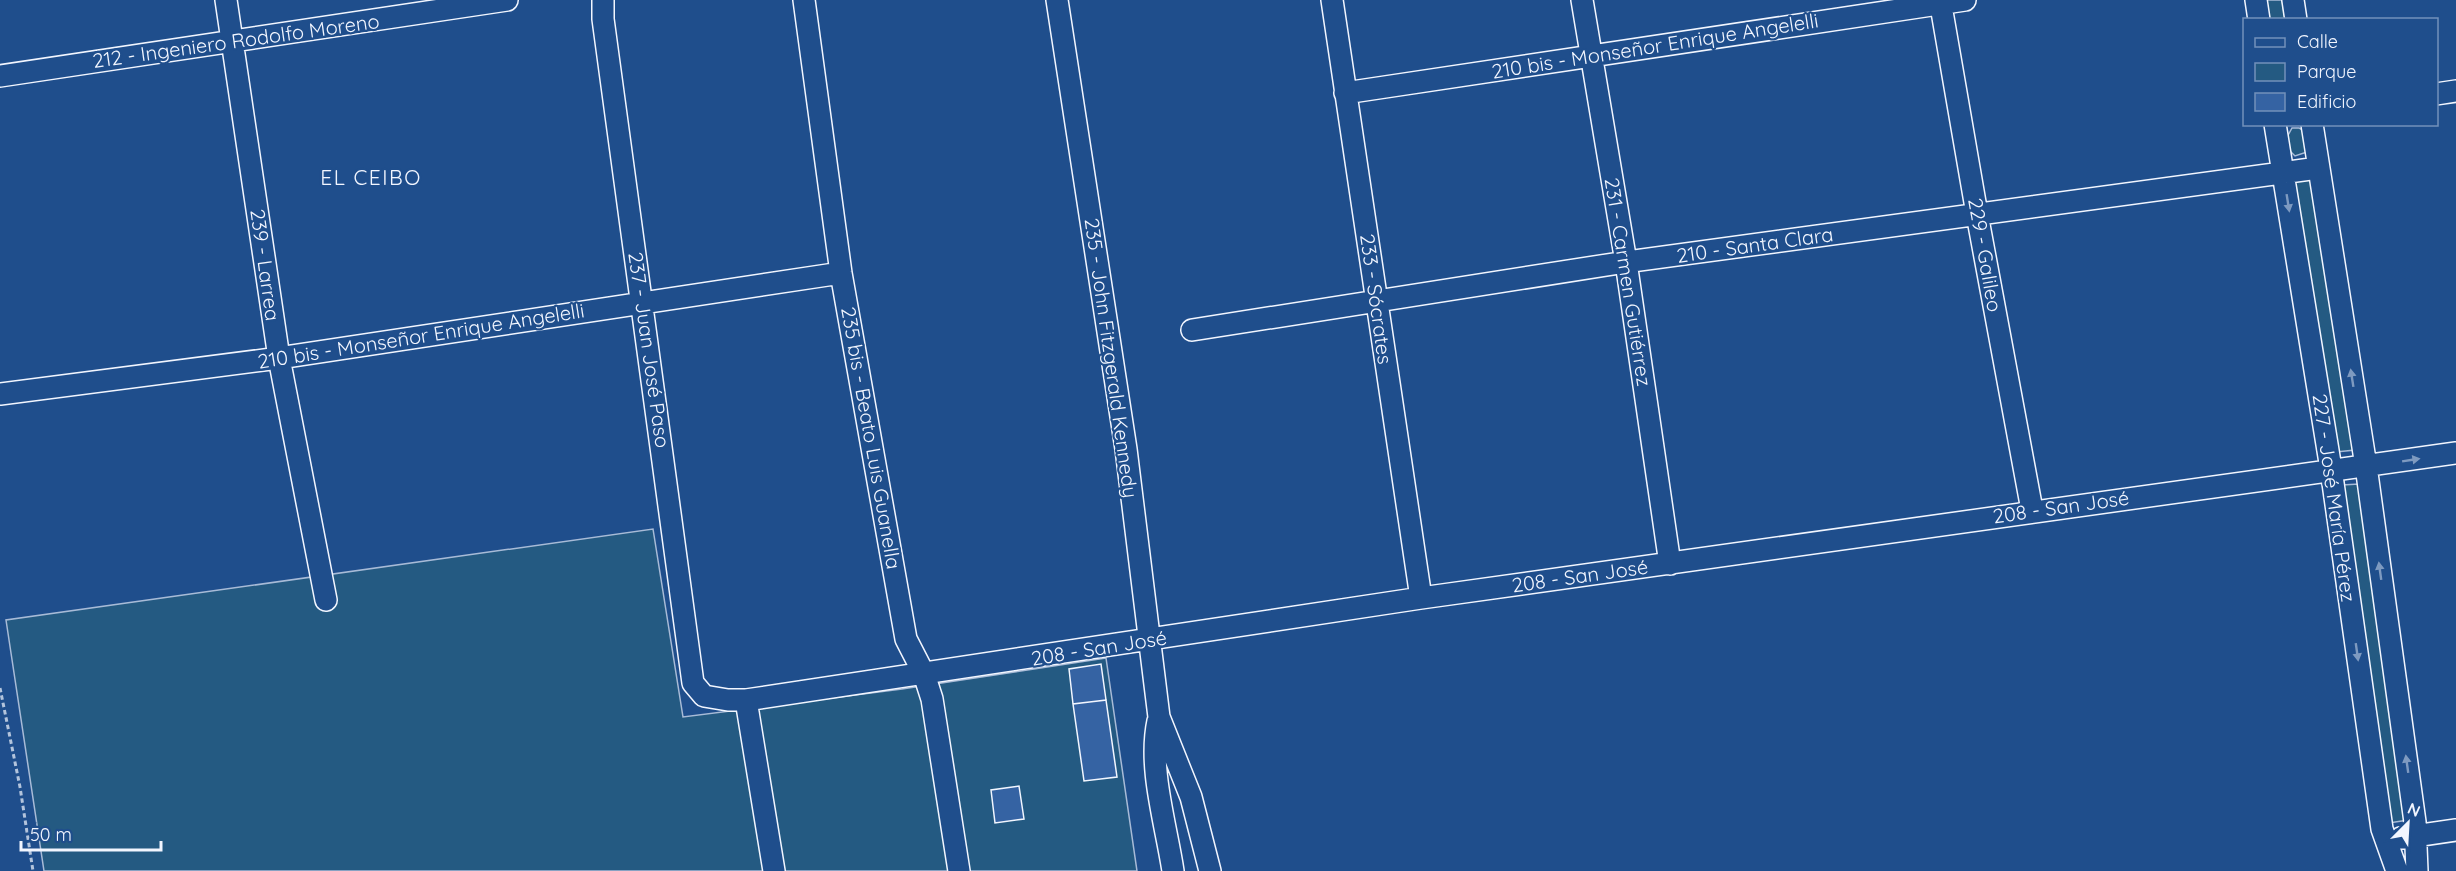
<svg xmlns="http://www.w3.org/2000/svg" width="2456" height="871" font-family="Quicksand,sans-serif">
<rect width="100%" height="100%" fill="#1f4e8c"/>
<!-- green -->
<path fill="#245a82" stroke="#a8bbd7" stroke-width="1.5" d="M2264,0H2282L2285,19H2267Z
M2292,128H2299L2305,131L2307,152L2295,156L2288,149L2286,139Z
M2312,178L2355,450L2336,452L2295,181Z
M2359,484L2408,820L2389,823L2342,485Z
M653,529L683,717L902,689L1106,658L1137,871H44L6,620Z"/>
<!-- building -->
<path fill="#3563a3" stroke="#f2f6ff" stroke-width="1.5" d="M1101,664L1106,700L1073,704L1069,669Z
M1106,700L1117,777L1084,781L1073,704Z
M1019,786L1024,819L995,823L991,790Z"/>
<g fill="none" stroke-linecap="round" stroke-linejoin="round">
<defs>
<path id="minor" d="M226,0L279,358L326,600
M603,0V19L693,683L704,696L728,700H746L1421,598L2456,453
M804,0L841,273L906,639L924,674L932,699L959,871
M1057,0L1126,449L1159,717L1191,797L1210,871
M1332,0L1421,598
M1582,0L1626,262L1670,564
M1940,0L1977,214L2032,510
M2256,0L2259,20
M2293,0L2296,20
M0,76L507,0
M1345,93L1965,0
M2436,94L2456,91
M2275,124L2331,469L2382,829L2397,871
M2312,124L2366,466L2415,822L2417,871
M1192,330L1626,262L2318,168
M0,394L279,358L841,273
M746,700L774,871
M1158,721C1148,768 1166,824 1173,871
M2401,838L2456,830"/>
</defs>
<!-- minor casing -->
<use href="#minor" stroke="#f2f6ff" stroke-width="24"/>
<!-- path -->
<path stroke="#b3c4dc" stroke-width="3" stroke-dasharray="4.5 3" stroke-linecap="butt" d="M0,688L20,787L33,871"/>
<!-- minor -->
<use href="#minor" stroke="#1f4e8c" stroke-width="21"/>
</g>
<!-- one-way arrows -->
<defs><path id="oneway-solid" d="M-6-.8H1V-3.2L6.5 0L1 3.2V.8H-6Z" transform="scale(1.5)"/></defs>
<g fill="#7e9ac0">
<use href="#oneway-solid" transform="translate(2288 203) rotate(81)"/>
<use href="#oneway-solid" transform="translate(2352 378) rotate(-99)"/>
<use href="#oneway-solid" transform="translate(2411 460) rotate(-9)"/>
<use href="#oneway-solid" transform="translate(2380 571) rotate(-98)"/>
<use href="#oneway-solid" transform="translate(2357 652) rotate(82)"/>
<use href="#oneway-solid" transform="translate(2407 764) rotate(-98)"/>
</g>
<g text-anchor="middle" stroke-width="4.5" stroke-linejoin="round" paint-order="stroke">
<!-- street labels -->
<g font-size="20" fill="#f2f6ff" stroke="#1f4e8c">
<text transform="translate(236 41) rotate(-8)" y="7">212 - Ingeniero Rodolfo Moreno</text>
<text transform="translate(1655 46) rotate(-9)" y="7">210 bis - Monseñor Enrique Angelelli</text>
<text transform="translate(1755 245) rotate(-8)" y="7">210 - Santa Clara</text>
<text transform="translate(1985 255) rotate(80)" y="7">229 - Galileo</text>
<text transform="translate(265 265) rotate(82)" y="7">239 - Larrea</text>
<text transform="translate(1628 282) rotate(81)" y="7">231 - Carmen Gutiérrez</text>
<text transform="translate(1376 299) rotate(82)" y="7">233 - Sócrates</text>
<text transform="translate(421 336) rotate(-9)" y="7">210 bis - Monseñor Enrique Angelelli</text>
<text transform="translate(649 350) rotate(82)" y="7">237 - Juan José Paso</text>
<text transform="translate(1111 358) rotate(82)" y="7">235 - John Fitzgerald Kennedy</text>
<text transform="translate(871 438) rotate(80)" y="7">235 bis - Beato Luis Guanella</text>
<text transform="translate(2334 498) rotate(82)" y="7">227 - José María Pérez</text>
<text transform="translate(2061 507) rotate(-8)" y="7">208 - San José</text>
<text transform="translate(1580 576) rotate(-8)" y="7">208 - San José</text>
<text transform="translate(1099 648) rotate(-9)" y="7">208 - San José</text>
</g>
<!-- neighbourhood labels -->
<g font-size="21" letter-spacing="1.5" fill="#f2f6ff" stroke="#1f4e8c">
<text x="371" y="185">EL CEIBO</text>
</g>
</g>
<!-- legend -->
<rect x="2243" y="18" width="195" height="108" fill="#1f4e8c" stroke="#7391ba" stroke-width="1.5"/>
<rect x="2255" y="38" width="30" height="9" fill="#1f4e8c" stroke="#7391ba" stroke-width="1.5"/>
<text x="2297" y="48" font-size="18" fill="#f2f6ff">Calle</text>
<rect x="2255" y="63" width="30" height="18" fill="#245a82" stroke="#7391ba" stroke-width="1.5"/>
<text x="2297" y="78" font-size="18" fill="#f2f6ff">Parque</text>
<rect x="2255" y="93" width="30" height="18" fill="#3563a3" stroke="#7391ba" stroke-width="1.5"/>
<text x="2297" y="108" font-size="18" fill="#f2f6ff">Edificio</text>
<!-- north arrow -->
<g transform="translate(2408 823) rotate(24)" stroke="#1f4e8c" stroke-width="4.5" paint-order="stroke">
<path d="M0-4.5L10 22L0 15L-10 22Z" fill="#f2f6ff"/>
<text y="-9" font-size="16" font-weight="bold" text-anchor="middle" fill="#f2f6ff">N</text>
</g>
<!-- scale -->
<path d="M21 841v9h140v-9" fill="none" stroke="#f2f6ff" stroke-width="3"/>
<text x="30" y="841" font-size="18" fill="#f2f6ff" stroke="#1f4e8c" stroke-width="4.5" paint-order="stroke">50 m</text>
</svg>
